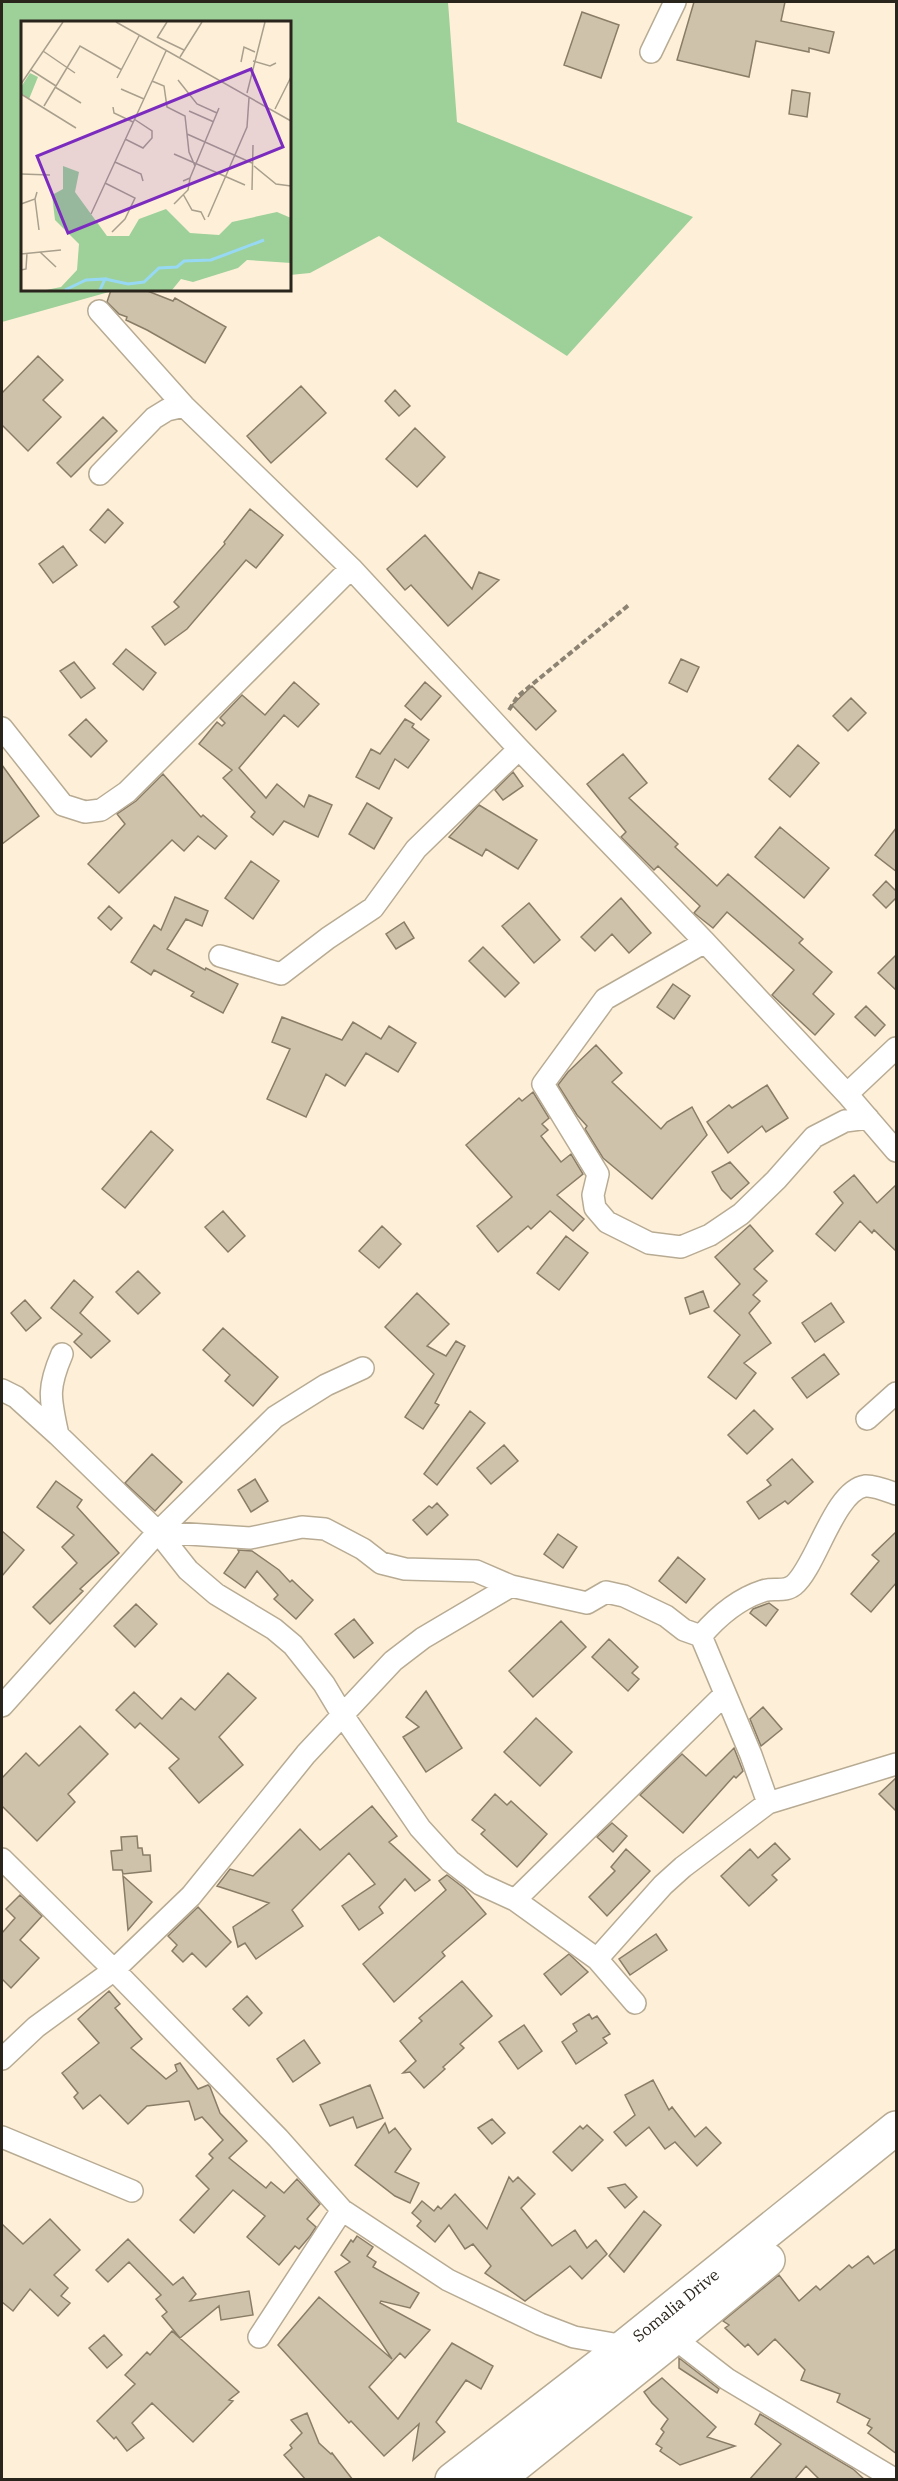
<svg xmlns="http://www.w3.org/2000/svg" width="898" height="2481" font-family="'IBM Plex Serif',serif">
<rect width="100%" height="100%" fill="#fef0d8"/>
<!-- green -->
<path fill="#9ed099" d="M4,2H448L457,122L693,217L567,356L379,236L310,273L290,275V22H22V290H116L2,322V3Z"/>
<!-- building -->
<path fill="#cfc2aa" stroke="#8a7d68" stroke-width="1.5" d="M694,2H785L781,21L834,32L829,53L809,48V52L756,41L749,77L677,60Z
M582,12L619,25L601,78L564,65Z
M792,90L810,93L807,117L789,114Z
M111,290H145L173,301L175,298L226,327L205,363L147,330L126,320L127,317L119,314L107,302Z
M38,356L63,380L43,400L61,417L28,451L2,425V393Z
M301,386L326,413L271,463L247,436Z
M395,390L410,406L399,416L385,401Z
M103,417L117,431L71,477L57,463Z
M415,428L445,457L417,487L386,459Z
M108,509L123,523L105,543L90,530Z
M250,509L283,535L256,568L246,560L187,629L165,645L152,627L179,607L174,602L225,544L224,542Z
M425,535L472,589L479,572L499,580L448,626L411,585L405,590L387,569Z
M63,546L77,565L53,583L39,564Z
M126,649L156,673L143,690L113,664Z
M681,659L699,667L687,692L669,683Z
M74,662L95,688L81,698L60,671Z
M294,682L319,704L298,727L284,715L239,768L266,798L277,784L304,807L309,795L332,805L318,837L284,821L273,835L251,817L255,812L223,778L232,770L199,744L217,722L222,726L225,723L220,718L242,695L265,715Z
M425,682L441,696L421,720L405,706Z
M532,686L556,711L536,730L512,705Z
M851,698L866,713L848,731L833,716Z
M86,719L107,741L91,757L69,735Z
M405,719L414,724L412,727L429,740L408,768L395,759L379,789L356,777L371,749L380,754Z
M798,745L819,763L790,797L769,779Z
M623,754L647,783L629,798L678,844L675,847L717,886L728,874L803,939L799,943L832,972L813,994L834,1014L815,1035L772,995L794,970L727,912L713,928L694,913L700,906L658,866L654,870L621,837L626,832L587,784Z
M2,765L39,816L2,844Z
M513,772L523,786L503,800L495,790Z
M163,774L201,817L203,815L227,836L215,849L198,836L184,851L172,840L119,893L88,864L125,824L117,814L136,801Z
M367,803L392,818L374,849L349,834Z
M479,805L537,840L518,869L486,849L482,856L449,837Z
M780,827L829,868L804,898L755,857Z
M897,827V872L875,855Z
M251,861L279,881L253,919L225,898Z
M886,881L897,892V897L886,908L873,895Z
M175,897L208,911L202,926L186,919L167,949L205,970L206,968L238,984L223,1013L191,996L194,992L154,970L151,975L131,962L154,925L161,930Z
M621,898L651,933L629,953L612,934L595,951L581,937Z
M529,903L560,940L534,963L502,926Z
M109,906L122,918L111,930L98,918Z
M404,922L414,938L396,949L386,934Z
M483,947L519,983L505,997L469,961Z
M897,954V991L878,973Z
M673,984L690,996L674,1019L657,1007Z
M866,1006L885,1025L875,1036L855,1017Z
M282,1017L342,1040L353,1022L381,1039L389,1026L416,1043L398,1072L366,1053L345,1086L326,1074L306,1117L267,1099L290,1049L272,1042Z
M596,1045L622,1073L612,1082L661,1129L667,1122L692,1107L707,1135L652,1199L603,1158L585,1129L587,1126L577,1115L558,1085L568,1072Z
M767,1085L788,1118L766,1132L762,1126L728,1153L707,1122L729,1105L732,1108Z
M533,1092L549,1118L542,1124L548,1130L541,1136L561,1162L571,1154L583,1174L557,1195L584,1219L573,1231L550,1211L531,1229L528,1226L498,1252L477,1226L512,1197L466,1145L519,1098L522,1101Z
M151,1131L173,1150L125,1208L102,1189Z
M730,1162L749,1183L731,1199L722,1190L712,1172Z
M854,1175L877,1203L897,1184V1252L874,1230L872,1233L860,1221L835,1251L816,1234L843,1203L834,1192Z
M223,1211L245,1236L228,1252L205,1227Z
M750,1225L773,1251L754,1269L767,1281L753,1295L760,1301L749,1313L771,1343L744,1363L756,1373L736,1399L708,1377L740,1335L714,1311L740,1284L715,1257Z
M382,1226L401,1244L379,1268L359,1251Z
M566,1236L588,1253L559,1290L537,1273Z
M138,1271L160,1293L138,1314L116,1292Z
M74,1280L93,1297L80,1313L110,1341L91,1358L74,1342L82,1334L51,1308Z
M703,1291L709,1307L690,1314L685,1298Z
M417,1293L449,1324L427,1346L446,1356L456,1341L465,1346L435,1403L439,1405L423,1429L405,1417L434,1374L385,1327Z
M25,1300L41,1318L26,1331L11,1313Z
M831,1303L844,1322L815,1342L802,1323Z
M223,1328L278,1377L253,1406L225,1381L230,1375L203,1350Z
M824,1354L839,1374L807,1398L792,1378Z
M754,1410L773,1429L747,1454L728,1435Z
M470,1411L485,1423L437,1485L424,1474Z
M504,1445L518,1461L491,1484L477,1468Z
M152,1454L182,1482L155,1511L125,1483Z
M792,1459L813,1482L788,1504L785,1501L759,1519L747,1502L771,1485L767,1480Z
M255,1479L268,1501L251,1512L238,1490Z
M56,1481L82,1500L77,1507L119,1553L80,1589L83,1591L50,1624L33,1607L77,1563L62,1547L74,1535L37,1507Z
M437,1503L448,1515L427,1535L413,1520L429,1506L432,1508Z
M2,1531L24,1550L2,1576Z
M897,1531V1582L871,1612L851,1594L879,1561L872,1555Z
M558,1534L577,1547L563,1568L544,1554Z
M238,1550L252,1551L279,1570L290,1582L292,1580L313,1600L296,1619L274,1599L278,1595L257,1571L245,1588L224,1573L239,1552Z
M678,1557L705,1579L686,1603L659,1581Z
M769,1603L778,1610L766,1626L750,1613L753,1609Z
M136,1604L157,1624L135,1647L114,1626Z
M354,1619L373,1643L354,1658L335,1634Z
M561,1621L586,1647L533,1697L509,1671Z
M609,1639L638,1667L632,1673L639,1679L628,1691L592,1657Z
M228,1673L256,1698L219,1737L243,1765L199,1803L169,1768L179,1759L140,1723L135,1728L116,1710L134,1692L162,1719L181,1698L195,1710Z
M426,1691L462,1748L426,1772L403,1737L419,1727L406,1717Z
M763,1707L782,1729L761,1746L750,1719Z
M536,1718L572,1752L540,1786L504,1752Z
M80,1726L108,1754L68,1794L75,1802L37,1841L2,1806V1778L26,1753L39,1766Z
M734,1748L743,1771L736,1778L734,1776L683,1833L640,1795L682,1754L706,1776Z
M897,1777V1812L879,1794Z
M495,1794L507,1805L511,1801L547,1834L517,1867L481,1834L485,1830L472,1820Z
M372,1806L397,1836L389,1842L430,1880L415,1891L405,1879L379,1907L383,1913L359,1930L342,1906L375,1884L349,1853L292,1910L303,1926L256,1959L245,1943L238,1947L233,1927L269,1903L217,1886L230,1869L253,1876L300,1829L320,1850Z
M612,1823L627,1836L613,1852L597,1837Z
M137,1836L138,1848H142L143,1855H150L151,1871L123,1874L122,1870H113L111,1851L122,1850L121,1837Z
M775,1843L790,1859L772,1875L777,1880L749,1906L721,1876L750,1849L758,1858Z
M626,1849L650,1871L607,1916L589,1897L615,1871L611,1867Z
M447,1875L464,1888L486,1914L442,1952L445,1956L394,2002L363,1964L446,1890L439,1881Z
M123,1876L152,1902L128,1930Z
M20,1895L42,1916L20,1940L39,1958L11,1988L2,1979V1933L15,1918L6,1909Z
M198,1907L231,1942L206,1967L192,1953L183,1962L172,1951L177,1945L168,1936Z
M656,1934L667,1950L630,1975L619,1959Z
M569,1954L588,1972L561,1995L544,1974Z
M462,1981L492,2016L460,2044L464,2048L443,2067L445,2069L424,2088L410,2072L403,2073L416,2061L400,2041L422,2021L419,2018Z
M109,1991L120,2004L115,2008L142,2039L131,2048L166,2079L177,2071L175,2065L180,2063L198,2089L208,2085L210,2087L220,2113L247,2141L229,2158L266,2188L271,2182L284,2193L297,2179L320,2204L307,2219L316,2227L310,2236L299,2249L295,2246L279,2265L247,2237L265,2216L233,2190L194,2233L180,2220L209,2189L196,2176L213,2158L209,2154L223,2140L202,2117L195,2120L189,2101L147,2106L128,2124L100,2095L83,2109L74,2097L78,2093L62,2073L99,2043L78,2019Z
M247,1996L262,2013L249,2026L233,2009Z
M589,2014L592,2019L597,2016L610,2034L603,2038L607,2043L576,2064L562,2042L577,2031L573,2024Z
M524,2025L542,2051L518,2069L499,2042Z
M304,2040L320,2063L293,2082L277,2059Z
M653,2080L669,2110L672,2107L695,2137L706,2127L721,2143L697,2166L675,2142L665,2149L649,2127L626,2146L614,2132L635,2115L625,2095Z
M370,2085L383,2118L357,2128L353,2117L330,2126L320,2105Z
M492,2119L505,2133L492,2144L478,2128Z
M385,2123L389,2133L395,2128L411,2149L395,2172L419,2183L410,2203L395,2196L355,2165Z
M587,2125L603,2140L572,2171L553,2152L580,2126L583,2129Z
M509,2177L513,2182L518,2177L535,2194L521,2208L552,2246L575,2230L587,2248L596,2240L607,2254L582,2279L570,2266L525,2301L485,2273L491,2266L473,2244L465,2249L449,2225L435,2242L417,2226L421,2221L412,2213L422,2201L434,2211L438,2206L441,2209L455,2194L487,2229Z
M625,2184L637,2197L625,2208L608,2188Z
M644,2211L661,2225L624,2272L609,2256Z
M50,2219L80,2250L54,2275L68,2288L61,2296L70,2303L58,2316L30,2289L13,2311L2,2302V2224L23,2244Z
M357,2236L373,2247L367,2256L376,2262L373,2267L419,2293L410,2308L381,2301L380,2303L430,2330L405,2358L400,2353L369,2387L398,2419L452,2343L493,2366L481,2389L466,2380L436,2422L445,2432L413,2460L419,2424L384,2456L351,2421L349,2423L278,2345L319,2297L392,2359L335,2272L350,2262L341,2255L351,2240L353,2242Z
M128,2239L173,2285L183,2277L196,2294L190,2301L249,2291L253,2315L221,2320L219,2306L180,2338L162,2316L167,2312L156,2299L161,2295L129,2262L108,2282L96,2270Z
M897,2248V2454L868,2433L872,2428L867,2425L870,2419L837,2402L840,2394L801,2380L805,2370L775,2339L758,2355L748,2344L745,2347L725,2328L729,2325L723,2321L779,2275L799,2301L816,2286L820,2290L849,2265L852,2268L868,2256L874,2264Z
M172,2331L239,2392L229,2400L233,2401L193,2442L152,2403L132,2423L144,2438L127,2451L116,2437L114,2439L97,2421L135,2384L125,2375L147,2352L150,2355Z
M104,2335L122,2355L107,2368L89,2348Z
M679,2358L719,2389L717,2393L679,2368Z
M662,2378L716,2427L707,2437L735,2446L680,2465L660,2451L662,2448L656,2444L664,2432L661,2429L668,2419L652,2403L644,2392Z
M307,2413L319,2443L331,2454L332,2453L353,2480H306L284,2455L292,2448L290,2445L302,2433L291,2420Z
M760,2414L853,2469L865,2480H820L806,2466L794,2480H749L781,2444L755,2424Z"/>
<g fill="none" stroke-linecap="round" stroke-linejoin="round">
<defs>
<path id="street" d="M651,52L675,2
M99,311L184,406L351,568L519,749L705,942L847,1094L896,1151
M100,474L154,418L167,410L184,406
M2,728L63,805L85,812L101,810L127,792L351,568
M705,942L605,999L543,1084L598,1174L593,1195L595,1208L607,1222L649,1243L681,1247L710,1235L741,1214L776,1180L814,1137L845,1121L868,1118
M220,956L281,974L328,938L373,908L416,849L519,749
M847,1094L896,1048
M2,1390L16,1397L58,1435C50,1398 47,1389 62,1354
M867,1419L896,1393
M58,1435L158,1532L188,1570L216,1594L274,1629L293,1645L324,1684L342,1714L420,1828L450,1861L480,1884L515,1900L597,1959L635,2003
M158,1532L250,1538L302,1527L325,1529L363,1549L381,1563L405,1569L476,1571L511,1586L587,1603L606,1592L624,1596L666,1616L684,1630L701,1636C718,1616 738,1599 763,1591C774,1587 784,1593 794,1585C816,1567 834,1491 865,1486C874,1485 888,1491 896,1494
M701,1636L751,1755L768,1803
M2,1706L158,1532L275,1417L326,1385L363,1368
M2,1859L114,1970L278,2138L342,2210L448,2280L540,2324L574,2337L625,2346
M515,1900L725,1694
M597,1959L663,1885L683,1867L768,1803L896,1764
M2,2059L36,2027L114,1970L191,1896L306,1754L393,1661L423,1638L511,1586
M2,2137L132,2191
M259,2337L342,2210
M674,2338L727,2379L896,2480"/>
<g id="primary">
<path id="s1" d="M452,2480L625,2346L896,2128"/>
<path d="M497,2480L674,2338L768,2260"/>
</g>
</defs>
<!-- street casing -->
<use href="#street" stroke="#b8ab94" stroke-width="24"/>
<!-- primary casing -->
<use href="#primary" stroke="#b8ab94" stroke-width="36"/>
<!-- path -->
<path stroke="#8d8373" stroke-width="4" stroke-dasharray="6 3" stroke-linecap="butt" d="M509,710L518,696L630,604"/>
<!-- street -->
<use href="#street" stroke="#fff" stroke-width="21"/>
<!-- primary -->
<use href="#primary" stroke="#fff" stroke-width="33"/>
</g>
<g text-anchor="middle" stroke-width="4.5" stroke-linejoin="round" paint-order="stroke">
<!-- street labels -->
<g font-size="16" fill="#2a251c" stroke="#fff">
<text dy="6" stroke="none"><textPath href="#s1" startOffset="284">Somalia Drive</textPath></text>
</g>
</g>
<!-- overview -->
<g transform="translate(21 21)">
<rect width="270" height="270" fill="#fef0d8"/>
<path d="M9,52L17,56L8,78L0,72V66ZM42,145L58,151L54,171L86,215H108L118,198L145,188L169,212L198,214L211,201L256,191L270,197V242L226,239L217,247L172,261L160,258L151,269H25L40,266L56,249L58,223L34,199L31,174L42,168Z" fill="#9ed099"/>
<path fill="none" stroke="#97d9f4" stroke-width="3" d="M84,258L107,263L123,261L138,247L156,246L163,240L190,239L243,219M44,269L65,259L84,258L79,269"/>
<path fill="none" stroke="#a99f8d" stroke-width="1.5" d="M95,1L270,100M136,16L163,29M136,17L146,1M22,30L54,52M159,36L181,1M232,40L249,45L255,42M220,41L223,26L234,31M10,49L35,65M96,57L118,15M157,59L176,83L196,92M131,60L143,65L146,86L164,95L168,131L174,145M0,63L42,1M34,66L60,82M100,68L123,78M226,72L244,1M0,73L55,107M23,85L59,25L101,49M92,86L93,92L112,101M254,88L270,56M168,90L193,101M166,113L231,142M104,118L122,127L131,117V110L113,98M153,133L224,164M94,141L120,153L122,160M233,145L255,163L270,165M0,153L29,154M169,157L198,87M84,162L114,177L104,198L91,211M231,169L232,124M162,173L171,189L180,191L184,199M14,178L18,209M0,183L14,178L16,171M153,183L167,169L169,157L162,160M70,193L145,30M187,196L226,106L228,77M19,231L35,246M0,233L40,229M0,249L5,248L6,232"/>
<path fill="#7b2cbf" fill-opacity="0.15" stroke="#7b2cbf" stroke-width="3" d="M230,48L262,126L47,212L16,135Z"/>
<rect width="270" height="270" fill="none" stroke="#2a251c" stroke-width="3"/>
</g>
<!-- border -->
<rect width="898" height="2481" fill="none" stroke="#2a251c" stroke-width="6"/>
</svg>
